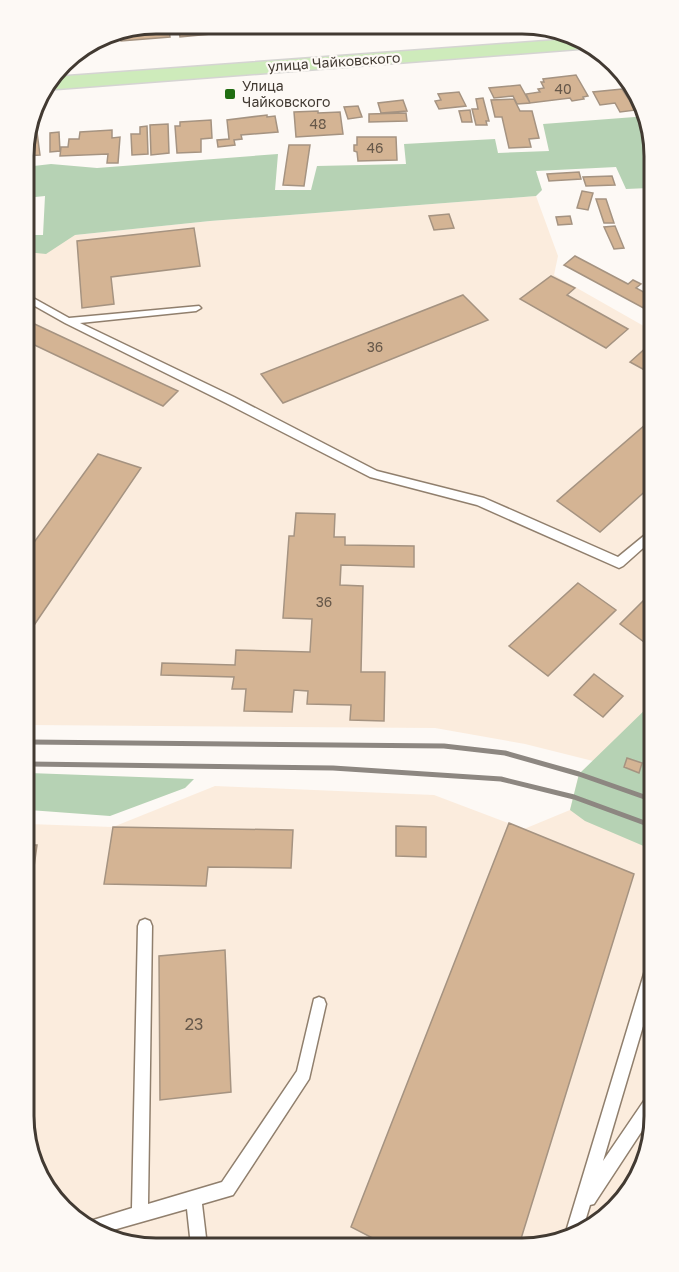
<svg xmlns="http://www.w3.org/2000/svg" width="679" height="1272" font-family="'Golos Text',sans-serif">
<rect width="100%" height="100%" fill="#fdf9f5"/>
<!-- built -->
<path fill="#fbecdd" d="M536,196L558,256L554,275L649,329L655,1125L627,1196L565,1241L139,1247L69,1215L31,1158L29,824L113,827L215,786L434,795L524,829L570,810L579,774L593,761L525,744L435,728L28,725L26,235H75L210,221Z"/>
<!-- green -->
<path fill="#b6d2b4" d="M648,116L649,188L626,189L616,167L536,171L542,190L536,196L210,221L75,235L46,254L26,252V235H43L45,196L25,198V167L51,164L97,168L278,154L275,190H311L317,166L406,164L404,144L495,139L498,153L549,151L543,124Z
M652,703L653,850L585,821L570,810L579,774Z
M29,773L194,779L185,788L110,816L29,810Z"/>
<!-- building -->
<path fill="#d4b494" stroke="#a59381" stroke-width="1.5" d="M156,24H168L170,37L121,41L120,31Z
M198,24H231L232,32L180,37L179,30L190,29V27Z
M236,25H247L249,32L238,33Z
M256,25H286L288,29L258,31Z
M296,25H341L306,28H297Z
M576,75L588,96L583,97L584,99L572,101L570,98L530,103L526,94L540,92L538,89L544,88L541,82H544L543,79Z
M520,85L530,103L517,104L513,96L494,98L489,88Z
M622,89L636,110L620,112L615,103L600,105L593,92Z
M459,92L466,106L439,109L435,101L441,100L438,94Z
M483,98L489,121H486L487,125H476L472,109H478L476,99Z
M514,99L520,111H532L539,138L529,139L531,147L509,148L502,117H495L491,100Z
M403,100L407,111L381,113L378,103Z
M358,106L362,117L348,119L344,107Z
M470,110L472,122H462L459,111Z
M318,111V113L340,112L343,134L296,137L294,112Z
M406,113L407,121L369,122V114Z
M267,115V117L275,116L278,132L241,135L242,139L234,140L235,145L218,147L217,140L229,139L227,120Z
M211,120L212,138L201,139V152L177,153L175,126H180V122Z
M168,124L169,153L151,155L150,125Z
M147,126L148,154L132,155L131,134H140V127Z
M112,130V138L120,137L118,163H107L108,154L60,156L61,147H68L69,139H79L80,132Z
M37,132L40,155L25,156L27,134Z
M59,132L60,151L50,152V133Z
M357,137H396L397,160L358,161L357,152L354,151V145H357Z
M289,145H310L304,186L283,185Z
M579,172L581,179L549,181L547,174Z
M612,176L615,185L586,186L583,177Z
M582,191L593,193L588,210L577,208Z
M596,199H606L614,223H604Z
M449,214L454,228L434,230L429,216Z
M570,216L572,224L558,225L556,217Z
M615,226L624,248L614,249L604,227Z
M194,228L200,266L111,277L114,304L82,308L77,241Z
M575,256L628,284L633,280L641,284L636,288L649,295V311L564,265Z
M551,276L575,288L567,295L628,329L606,348L520,299Z
M463,295L488,320L283,403L261,374Z
M26,320L178,391L163,406L26,341Z
M648,346L650,347V373L630,362Z
M645,425L650,428L651,486L600,532L557,501Z
M98,454L141,468L28,634L27,552Z
M296,513L335,514L334,537H345V545L414,546V567L341,565L340,585L363,586L361,672H385L384,721L350,720L351,705L307,704L308,691L294,690L292,712L244,711L246,689H232L234,677L161,675L162,663L235,665L236,650L310,652L312,619L283,618L289,536H294Z
M578,583L616,610L548,676L509,646Z
M651,593L652,648L620,624Z
M594,674L623,696L603,717L574,695Z
M627,758L642,763L639,773L624,767Z
M509,823L634,874L520,1242L384,1244L351,1227Z
M396,826L426,827V857L396,856Z
M113,827L293,830L291,868L208,867L206,886L104,884Z
M29,845H37L29,903Z
M225,950L231,1092L160,1100L159,956Z"/>
<g fill="none" stroke-linecap="round" stroke-linejoin="round">
<defs>
<path id="service" d="M26,294L69,318L199,306L201,308L196,311L80,323L234,397L377,471L484,498L618,557L651,530V541L623,566L619,568L477,505L370,477L226,403L65,323L26,301Z
M145,919L150,921L152,926L148,1204L222,1182L297,1071L314,999L319,997L324,999L326,1004L309,1079L233,1195L202,1204L207,1246H191L187,1209L106,1232L89,1224L90,1221L132,1208L138,926L140,921Z
M654,957V989L603,1161L650,1092L654,1090L655,1111L594,1204L590,1205L583,1228L567,1240L565,1235L647,964L649,959Z"/>
<path id="primary" d="M572,39L592,48L44,90L54,77Z"/>
</defs>
<!-- service casing -->
<use href="#service" stroke="#907f6d" stroke-width="3"/>
<!-- primary casing -->
<use href="#primary" stroke="#d5d4d2" stroke-width="3"/>
<!-- service -->
<use href="#service" fill="#fff" fill-rule="evenodd"/>
<!-- primary -->
<use href="#primary" fill="#ceebbb" fill-rule="evenodd"/>
<!-- rail -->
<path stroke="#8d8781" stroke-width="5" d="M29,742L444,746L505,753L579,774L653,800
M29,764L333,768L501,779L574,797L653,826"/>
</g>
<!-- markers -->
<rect fill="#206d11" stroke="#fdf9f5" stroke-width="2" x="224" y="88" width="12" height="12" rx="3"/>
<g text-anchor="middle" stroke-width="4.5" stroke-linejoin="round" paint-order="stroke">
<!-- far-street labels -->
<g font-size="14" fill="#423a32" stroke="#fdf9f5">
<text transform="translate(334 62) rotate(-4)" y="5">улица Чайковского</text>
</g>
<!-- far-poi labels -->
<g font-size="14" fill="#423a32" stroke="#fdf9f5" text-anchor="start">
<text x="242" y="91">Улица<tspan x="242" dy="16">Чайковского</tspan></text>
</g>
<!-- number labels -->
<g font-size="14" fill="#66584a">
<text x="563" y="94">40</text>
<text x="318" y="129">48</text>
<text x="375" y="153">46</text>
<text x="375" y="352">36</text>
<text x="324" y="607">36</text>
</g>
<!-- near-number labels -->
<g font-size="16" fill="#66584a">
<text x="194" y="1030">23</text>
</g>
</g>
<!-- crop -->
<path d="M0 0H679V1272H0ZM156 34H522A122 122 0 0 1 644 156V1116A122 122 0 0 1 522 1238H156A122 122 0 0 1 34 1116V156A122 122 0 0 1 156 34Z" fill="#fdf9f5" fill-rule="evenodd"/>
<path fill="none" stroke="#423a32" stroke-width="3" d="M156 34H522A122 122 0 0 1 644 156V1116A122 122 0 0 1 522 1238H156A122 122 0 0 1 34 1116V156A122 122 0 0 1 156 34Z"/>
</svg>
